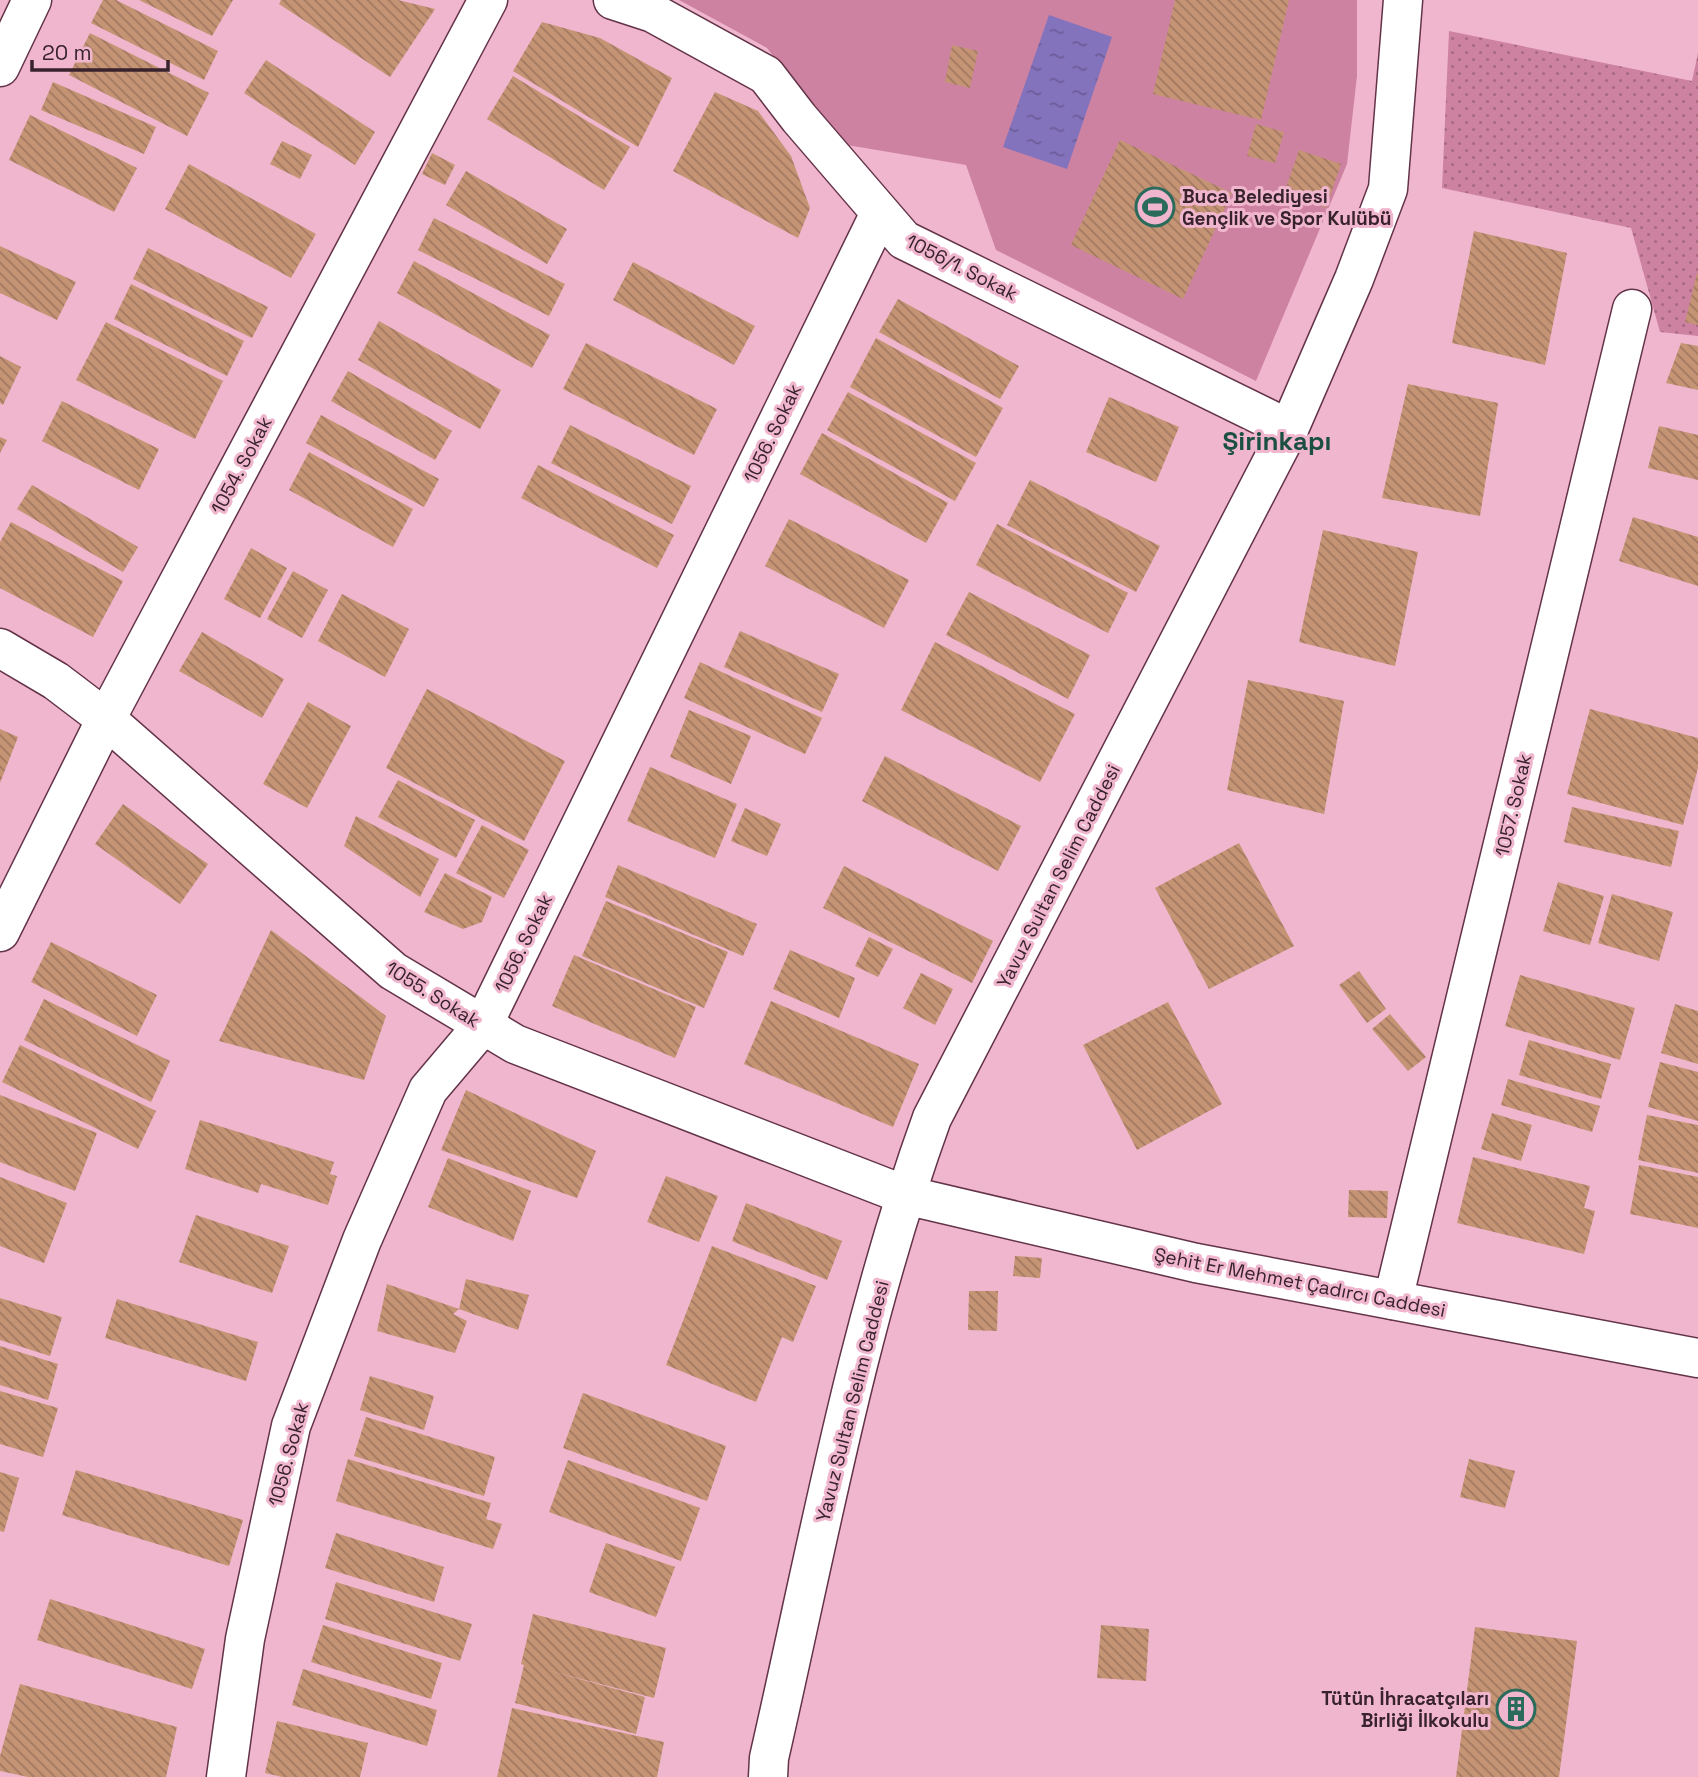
<svg xmlns="http://www.w3.org/2000/svg" width="1698" height="1777" font-family="'Space Grotesk',sans-serif">
<defs>
<pattern id="grass-dots" width="8" height="8" patternUnits="userSpaceOnUse" patternTransform="scale(1.75)"><rect width="8" height="8" fill="#ce82a1"/><path d="M2 2h.1M6 6h.1" fill="none" stroke="#a86a83" stroke-width="1.8" stroke-linecap="round"/></pattern>
<pattern id="water-ripples" width="26" height="14" patternUnits="userSpaceOnUse" patternTransform="scale(1.75)"><rect width="26" height="14" fill="#8372bc"/><path d="M2 4q2-2 4 0t4 0M15 11q2-2 4 0t4 0" fill="none" stroke="#6c5d99"/></pattern>
<pattern id="building-back-hatch" width="6" height="6" patternUnits="userSpaceOnUse" patternTransform="scale(1.75)"><rect width="6" height="6" fill="#c59475"/><path d="M-1 5l2 2M0 0l6 6M5-1l2 2" fill="none" stroke="#a17860"/></pattern>
</defs>
<rect width="100%" height="100%" fill="#f0b6cd"/>
<!-- grass -->
<path fill="url(#grass-dots)" d="M1449,31L1692,81L1698,53V336L1660,332L1631,228L1442,188Z"/>
<!-- pitch -->
<path fill="#ce82a1" d="M679,0H1357V76L1347,164L1256,381L996,250L966,165L841,144L767,48Z"/>
<!-- water -->
<path fill="url(#water-ripples)" d="M1049,15L1112,37L1067,169L1003,147Z"/>
<!-- building -->
<path fill="url(#building-back-hatch)" d="M103,0H116L218,51L204,80L91,23Z
M139,0H233L212,36Z
M281,0H398L435,9L390,77L279,4Z
M1175,0H1289L1261,120L1153,94Z
M542,22L600,38L672,78L638,147L513,71Z
M90,33L209,93L187,136L69,75Z
M952,45L978,51L970,88L945,82Z
M266,60L375,132L355,165L244,93Z
M513,76L630,147L604,190L487,119Z
M53,82L156,127L144,154L41,110Z
M715,92L758,111L791,156L810,208L798,238L673,171Z
M30,115L137,168L114,212L9,160Z
M1256,124L1284,132L1275,163L1247,156Z
M1120,140L1232,193L1183,299L1071,245Z
M282,141L312,155L300,179L270,164Z
M1299,150L1341,164L1326,208L1284,193Z
M432,153L455,165L445,185L422,174Z
M189,164L316,234L291,278L165,209Z
M466,171L567,229L547,264L446,205Z
M434,218L565,284L549,316L418,250Z
M1474,231L1567,253L1545,365L1452,343Z
M0,246L76,282L57,320L0,293Z
M148,248L268,307L252,338L133,279Z
M414,261L550,335L532,368L397,293Z
M633,262L755,326L734,365L613,300Z
M1697,273H1698V325L1685,322Z
M131,284L244,341L227,376L114,319Z
M898,299L1019,366L1000,399L879,332Z
M379,321L501,390L480,429L358,360Z
M106,322L223,381L195,439L76,380Z
M876,338L1003,408L976,457L850,387Z
M586,343L717,409L694,455L563,389Z
M1681,343L1698,346V390L1666,383Z
M0,356L21,367L3,405L0,403Z
M348,371L452,431L435,460L331,401Z
M1408,384L1498,403L1480,516L1382,498Z
M848,392L976,463L955,501L827,430Z
M1109,397L1179,427L1156,482L1086,452Z
M62,401L159,449L139,490L42,441Z
M321,415L439,479L424,507L306,443Z
M570,425L691,486L672,524L551,463Z
M1659,426L1698,435V480L1648,468Z
M822,433L948,503L926,543L800,474Z
M0,437L7,440L0,453Z
M309,452L413,509L393,547L289,490Z
M538,465L674,535L657,568L521,498Z
M1030,480L1160,546L1136,592L1007,525Z
M32,485L138,547L123,572L17,509Z
M1633,517L1698,537V586L1619,561Z
M789,519L909,580L884,628L765,566Z
M11,522L123,581L93,637L0,588V542Z
M997,524L1128,593L1108,633L976,565Z
M1323,530L1418,552L1395,666L1299,642Z
M251,548L287,568L260,618L224,599Z
M293,571L328,590L302,638L267,619Z
M969,592L1090,655L1068,699L946,635Z
M342,594L409,629L385,677L318,641Z
M740,631L839,674L822,712L724,667Z
M202,632L284,679L262,718L179,671Z
M935,642L1075,714L1040,782L901,710Z
M700,662L822,718L805,754L684,698Z
M1248,680L1344,701L1324,814L1227,790Z
M427,689L565,761L524,841L386,768Z
M308,702L351,726L307,808L263,784Z
M1590,709L1698,738V768L1683,825L1567,794Z
M689,710L751,736L731,784L670,757Z
M0,729L18,737L0,783Z
M885,756L1021,826L998,871L862,801Z
M650,767L737,804L715,858L627,821Z
M398,780L475,820L456,858L378,817Z
M123,804L208,864L180,904L95,844Z
M1572,807L1679,831L1671,867L1564,842Z
M745,808L781,824L767,856L731,841Z
M356,816L439,859L420,897L344,846Z
M482,825L529,850L504,898L456,873Z
M1239,843L1294,946L1209,989L1155,888Z
M618,865L757,924L743,956L605,897Z
M844,866L993,941L972,983L823,908Z
M445,873L492,897L482,922L463,929L424,912Z
M1558,882L1604,896L1590,945L1543,931Z
M1612,894L1673,912L1659,961L1598,943Z
M606,901L728,952L704,1008L582,956Z
M271,930L386,1016L364,1080L219,1041Z
M869,937L893,949L878,977L855,966Z
M51,942L157,995L137,1036L31,982Z
M790,950L855,978L839,1018L773,989Z
M574,955L696,1007L675,1058L552,1006Z
M1359,971L1386,1009L1367,1023L1339,985Z
M921,973L953,989L935,1025L903,1008Z
M1520,975L1635,1008L1620,1060L1505,1026Z
M44,999L170,1061L151,1102L24,1040Z
M771,1001L919,1064L893,1127L744,1064Z
M1168,1002L1222,1104L1137,1150L1083,1045Z
M1675,1004L1698,1011V1064L1661,1053Z
M1390,1014L1426,1057L1408,1071L1372,1029Z
M1529,1040L1611,1064L1601,1099L1519,1075Z
M20,1045L156,1111L138,1149L2,1082Z
M1660,1062L1698,1072V1121L1648,1107Z
M1508,1079L1600,1106L1592,1132L1501,1105Z
M466,1090L596,1151L577,1198L441,1150Z
M0,1095L97,1133L75,1191L0,1162Z
M1492,1113L1532,1125L1521,1161L1481,1149Z
M1647,1115L1698,1125V1173L1638,1160Z
M200,1120L334,1162L330,1174L337,1176L328,1205L261,1184L258,1193L185,1169Z
M1473,1157L1590,1186L1584,1208L1595,1211L1584,1254L1457,1223Z
M448,1158L531,1191L513,1241L428,1207Z
M1639,1165L1698,1177V1228L1630,1214Z
M666,1176L718,1196L699,1242L647,1222Z
M0,1177L67,1203L44,1263L0,1246Z
M1349,1190L1388,1191L1387,1218L1348,1217Z
M746,1203L842,1241L827,1280L732,1241Z
M196,1215L289,1246L272,1293L179,1262Z
M712,1246L816,1286L793,1342L782,1337L756,1402L666,1365Z
M1015,1256L1042,1258L1040,1278L1013,1276Z
M466,1279L529,1295L518,1330L459,1309Z
M387,1284L459,1309L453,1314L467,1321L455,1353L377,1331Z
M969,1291H998L997,1331L968,1330Z
M0,1298L62,1317L50,1356L0,1340Z
M117,1299L258,1342L246,1381L105,1338Z
M0,1346L58,1364L48,1400L0,1385Z
M370,1376L434,1396L424,1430L360,1410Z
M0,1391L58,1408L43,1457L0,1444Z
M583,1393L726,1446L707,1501L563,1448Z
M366,1417L495,1457L484,1496L354,1456Z
M348,1459L491,1503L486,1519L502,1524L493,1549L336,1501Z
M1469,1459L1515,1471L1505,1508L1460,1497Z
M568,1460L700,1508L681,1561L549,1512Z
M76,1470L243,1520L229,1566L62,1515Z
M0,1472L19,1478L4,1532L0,1531Z
M336,1533L444,1567L434,1602L325,1568Z
M606,1543L675,1567L656,1617L589,1592Z
M336,1582L472,1624L460,1661L325,1619Z
M50,1599L205,1649L192,1689L37,1640Z
M533,1614L666,1648L654,1698L547,1670L645,1697L636,1734L515,1703L524,1665L521,1664Z
M323,1625L442,1663L431,1699L311,1662Z
M1101,1625L1149,1629L1146,1681L1097,1678Z
M1475,1627L1577,1641L1559,1777H1456Z
M303,1669L437,1710L427,1746L292,1705Z
M20,1684L177,1727L166,1777H28L0,1771V1756Z
M512,1708L664,1742L657,1777H497Z
M277,1721L368,1743L360,1777H282L265,1773Z"/>
<g fill="none" stroke-linecap="round" stroke-linejoin="round">
<defs>
<path id="street" d="M613,0L653,13L766,75L799,118L904,240L1289,429
M0,67L32,0
M0,932L106,719L488,0
M1393,1300L1632,309
M226,1777L245,1639L291,1426L362,1240L428,1090L483,1025L880,213"/>
<path id="secondary" d="M0,648L56,681L106,719L393,971L515,1044L905,1195L1196,1263L1698,1358
M768,1777L769,1758C818,1544 857,1325 932,1118L1289,429L1354,279L1388,189L1403,0"/>
</defs>
<!-- street casing -->
<use href="#street" stroke="#633348" stroke-width="41"/>
<!-- secondary casing -->
<use href="#secondary" stroke="#633348" stroke-width="41"/>
<!-- street -->
<use href="#street" stroke="#fff" stroke-width="38"/>
<!-- secondary -->
<use href="#secondary" stroke="#fff" stroke-width="38"/>
</g>
<!-- icons -->
<defs>
<symbol id="stadium-ring" viewBox="-11 -11 22 22"><circle r="9.5" fill="#f0b6cd" stroke="#2a6b5b" stroke-width="1.5"/><path d="M0-5a6.5 5 0 1 0 0 10a6.5 5 0 1 0 0-10ZM-3.5-1.8h7v3.6h-7Z" fill="#2a6b5b"/></symbol>
<symbol id="building-ring" viewBox="-11 -11 22 22"><circle r="9.5" fill="#f0b6cd" stroke="#2a6b5b" stroke-width="1.5"/><path d="M-4-6H4V6H1V3H-1V6H-4ZM-2.5-4.3h1.7v1.8h-1.7ZM.8-4.3h1.7v1.8H.8ZM-2.5-1h1.7V.8h-1.7ZM.8-1h1.7V.8H.8Z" fill="#2a6b5b"/></symbol>
</defs>
<g fill-rule="evenodd">
<use href="#stadium-ring" x="1133" y="185" width="44" height="44"/>
<use href="#building-ring" x="1494" y="1687" width="44" height="44"/>
</g>
<g text-anchor="middle" stroke-width="6" stroke-linejoin="round" paint-order="stroke">
<!-- poi labels -->
<g font-size="19" font-weight="bold" fill="#38222b" stroke="#f0b6cd" text-anchor="start">
<text x="1182" y="203">Buca Belediyesi<tspan x="1182" dy="22">Gençlik ve Spor Kulübü</tspan></text>
<text x="1489" y="1705" text-anchor="end">Tütün İhracatçıları<tspan x="1489" dy="22">Birliği İlkokulu</tspan></text>
</g>
<!-- street labels -->
<g font-size="19" fill="#38222b" stroke="#f0b6cd">
<text transform="translate(962 267) rotate(27)" y="7">1056/1. Sokak</text>
<text transform="translate(772 433) rotate(-64)" y="7">1056. Sokak</text>
<text transform="translate(241 465) rotate(-62)" y="7">1054. Sokak</text>
<text transform="translate(1513 805) rotate(-77)" y="7">1057. Sokak</text>
<text transform="translate(1058 876) rotate(-63)" y="7">Yavuz Sultan Selim Caddesi</text>
<text transform="translate(523 943) rotate(-64)" y="7">1056. Sokak</text>
<text transform="translate(433 994) rotate(32)" y="7">1055. Sokak</text>
<text transform="translate(1300 1282) rotate(11)" y="7">Şehit Er Mehmet Çadırcı Caddesi</text>
<text transform="translate(852 1401) rotate(-76)" y="7">Yavuz Sultan Selim Caddesi</text>
<text transform="translate(288 1454) rotate(-75)" y="7">1056. Sokak</text>
</g>
<!-- district labels -->
<g font-size="26" font-weight="bold" fill="#1b4f42" stroke="#f0b6cd">
<text x="1277" y="450">Şirinkapı</text>
</g>
</g>
<!-- scale -->
<path d="M32 60v10h136v-10" fill="none" stroke="#38222b" stroke-width="3.5"/>
<text x="42" y="60" font-size="21" fill="#38222b" stroke="#f0b6cd" stroke-width="5" paint-order="stroke">20 m</text>
</svg>
